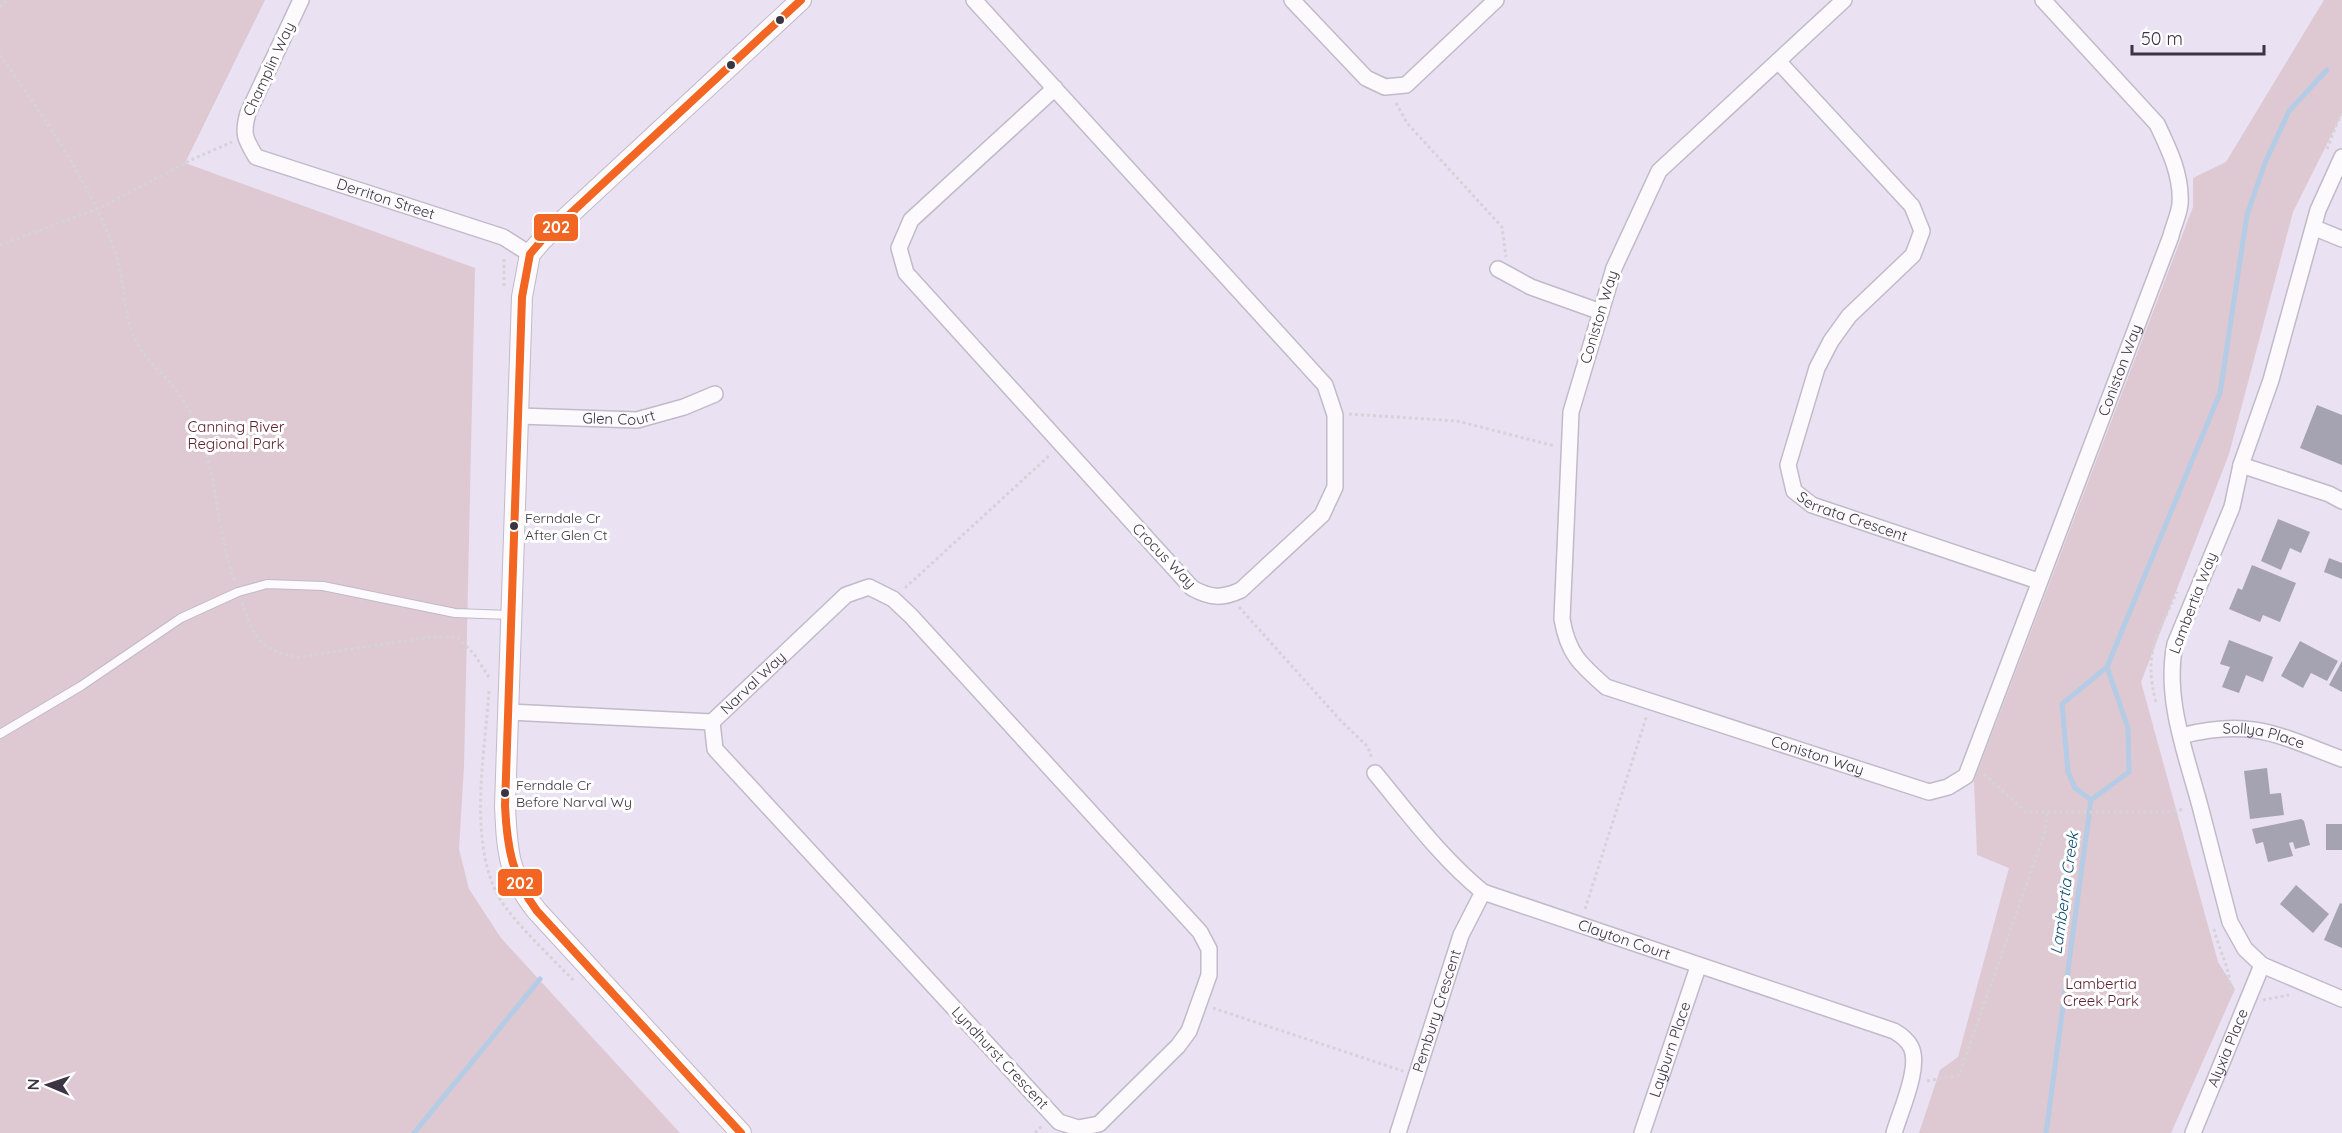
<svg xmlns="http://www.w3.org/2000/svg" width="2342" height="1133" font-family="Quicksand,sans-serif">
<rect width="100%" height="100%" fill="#eae1f3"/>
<!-- green -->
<path fill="#dec8d1" d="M0,0H265L185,163L475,268L464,766L459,849L469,889L501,938L680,1133H0Z
M2324,0H2342V114L2293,212L2229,454L2141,682L2218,962L2235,989L2171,1133H1919L1940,1070L1958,1057L2009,868L1977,855L1974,781L2193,207V178L2226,162Z"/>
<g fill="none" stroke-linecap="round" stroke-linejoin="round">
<!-- stream -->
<path stroke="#b4cce6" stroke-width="5" d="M2091,800L2129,772L2128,728L2107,667L2220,393L2247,215L2265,163L2289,111L2327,70
M2091,800L2075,788L2068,772L2062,704L2107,667
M414,1133L540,979
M2046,1133L2091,800"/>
</g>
<!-- building -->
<path fill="#a5a2b1" d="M2317,405L2342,415V465L2300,448Z
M2278,519L2310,532L2301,553L2290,548L2281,570L2261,561Z
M2329,558L2342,563V579L2324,572Z
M2252,565L2296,583L2280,622L2263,615L2260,622L2229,609L2238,588L2242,590Z
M2229,640L2273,657L2263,682L2246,675L2239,693L2222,687L2230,667L2220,664Z
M2300,641L2338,661L2327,681L2311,673L2303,688L2281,676Z
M2342,661V692L2329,685Z
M2267,768L2270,794L2281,793L2284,815L2250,819L2244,771Z
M2301,819L2304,821L2310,845L2295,849L2293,842L2289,843L2293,856L2268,862L2263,842L2256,844L2252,829Z
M2326,824H2342V850H2326Z
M2296,885L2329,914L2313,933L2280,904Z
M2340,903L2342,904V948L2324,940Z"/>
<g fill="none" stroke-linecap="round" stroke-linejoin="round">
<defs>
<path id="service" d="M0,734L81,686L181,618L238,592L267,584L323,586L455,613L510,615"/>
<g id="minor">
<path id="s1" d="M301,0L248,113C242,134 245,139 256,157L503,237L530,254"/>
<path d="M974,0L1325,385L1335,415V487L1322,515L1241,590C1222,599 1210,598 1192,588L906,273L899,248L911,220L1055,88"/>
<path d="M1292,0L1366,78L1385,87L1406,85L1496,0"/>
<path id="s2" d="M1844,0L1659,171L1614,268L1571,412L1562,619C1568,654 1580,664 1606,687L1929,792L1948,787L1966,776L2171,236C2173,226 2179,215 2180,204C2182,176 2169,149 2157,124L2043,0"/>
<path id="s3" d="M1778,61L1912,206L1922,231L1913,255L1849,316L1831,341L1817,368L1788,465L1794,491L1812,505L2038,581"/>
<path d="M2342,157L2318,210L2271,380L2241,465L2232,507L2175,644C2164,698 2186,754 2200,806C2210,845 2220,883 2230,922L2245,949L2262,965L2342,999"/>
<path d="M2315,228L2342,239"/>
<path d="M1498,269L1531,287L1601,312"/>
<path id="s4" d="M519,416L637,420L684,407L715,394"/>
<path d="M2241,465L2329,494L2342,501"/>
<path id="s5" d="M509,712L712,722L846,595L869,587L893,599L911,616L1200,932L1209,949V975L1189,1031L1178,1046L1099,1124L1078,1128L1059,1122L715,749L712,722"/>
<path id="s6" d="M2181,736C2251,718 2278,735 2342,759"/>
<path id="s7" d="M1375,773C1409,814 1441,858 1483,892L1894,1031C1901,1035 1907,1039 1911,1047C1921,1067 1900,1112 1894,1133"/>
<path id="s8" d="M1398,1133L1461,935L1483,892"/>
<path id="s9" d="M1642,1133L1698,967"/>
<path id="s10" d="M2193,1133L2262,965"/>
</g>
<path id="tertiary" d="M741,1133L537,911C508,876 507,850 505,806L522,297L530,254L542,240L801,0"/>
</defs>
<!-- service casing -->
<use href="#service" stroke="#c1bac8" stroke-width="10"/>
<!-- minor casing -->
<use href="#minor" stroke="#c1bac8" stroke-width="18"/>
<!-- tertiary casing -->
<use href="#tertiary" stroke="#c1bac8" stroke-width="22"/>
<!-- path -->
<path stroke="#d5d3d8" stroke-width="3" stroke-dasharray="3 3" stroke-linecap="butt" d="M0,7L6,0
M0,55C44,117 91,183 116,255C126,284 122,316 137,343C145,359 158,368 169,381C184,399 195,419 202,440C218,487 218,536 235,582
M1396,103L1407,123L1502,227L1506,257
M2327,149L2342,111
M0,245L97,209L191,160L232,142
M504,286V257
M1349,414L1457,421L1555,446
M905,588L1051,454
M242,602C252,636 263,653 299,657L431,637H457L474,654L489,677
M1239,607L1341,721L1368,747L1372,759
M489,691C485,754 465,854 506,908C526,934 552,958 575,982
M2156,702C2143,652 2157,636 2177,592
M1984,774L2026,812H2168L2185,809
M1585,909L1647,715
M2214,929C2219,950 2231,970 2230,990L2234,991
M2263,1000L2289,995
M1213,1008L1403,1071
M1927,1081L1959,1075L2045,832L2047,812
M1035,1133L1043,1125"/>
<!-- service -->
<use href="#service" stroke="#fcfafd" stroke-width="8"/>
<!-- minor -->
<use href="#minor" stroke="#fcfafd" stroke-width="15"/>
<!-- tertiary -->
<use href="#tertiary" stroke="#fcfafd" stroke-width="20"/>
<defs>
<path id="bus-1" d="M741,1133L537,911C512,878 507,846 505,806L522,297L530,254L542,240L801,0"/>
</defs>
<!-- bus-1 casing -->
<use href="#bus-1" stroke="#fff" stroke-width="12"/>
<!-- bus-1 -->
<use href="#bus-1" stroke="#f26522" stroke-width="8"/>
</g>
<!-- markers -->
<g fill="#3b3442" stroke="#fff" stroke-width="2">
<circle cx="780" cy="20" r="5"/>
<circle cx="731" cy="65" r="5"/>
<circle cx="514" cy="526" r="5"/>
<circle cx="505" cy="793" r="5"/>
</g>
<g text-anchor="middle" stroke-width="6" stroke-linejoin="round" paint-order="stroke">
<!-- bus labels -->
<g font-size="14" fill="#3b3442" stroke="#fff" text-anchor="start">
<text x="525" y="523">Ferndale Cr<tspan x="525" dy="17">After Glen Ct</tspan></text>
<text x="516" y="790">Ferndale Cr<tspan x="516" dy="17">Before Narval Wy</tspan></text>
</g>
<!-- street labels -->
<g font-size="15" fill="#3b3442" stroke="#fff">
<text transform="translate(269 69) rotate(-65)" y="5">Champlin Way</text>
<text dy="5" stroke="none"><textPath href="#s1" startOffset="308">Derriton Street</textPath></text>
<text transform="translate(1599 317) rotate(-73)" y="5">Coniston Way</text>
<text dy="5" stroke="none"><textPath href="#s2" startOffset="1614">Coniston Way</textPath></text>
<text dy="5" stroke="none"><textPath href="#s4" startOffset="100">Glen Court</textPath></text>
<text dy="5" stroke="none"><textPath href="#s3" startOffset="592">Serrata Crescent</textPath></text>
<text transform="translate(1164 556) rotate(46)" y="5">Crocus Way</text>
<text transform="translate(2193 603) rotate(-69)" y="5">Lambertia Way</text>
<text dy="5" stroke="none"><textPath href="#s5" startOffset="260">Narval Way</textPath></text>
<text dy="5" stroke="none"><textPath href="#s6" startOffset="84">Sollya Place</textPath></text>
<text dy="5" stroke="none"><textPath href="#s2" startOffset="1022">Coniston Way</textPath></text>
<text dy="5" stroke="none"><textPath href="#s7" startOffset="310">Clayton Court</textPath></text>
<text dy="5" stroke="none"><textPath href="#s8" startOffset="128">Pembury Crescent</textPath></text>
<text dy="5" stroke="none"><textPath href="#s10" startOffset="92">Alyxia Place</textPath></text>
<text dy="5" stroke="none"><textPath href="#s9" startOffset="88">Layburn Place</textPath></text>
<text transform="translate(1000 1058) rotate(47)" y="5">Lyndhurst Crescent</text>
</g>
<!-- park labels -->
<g font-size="15" fill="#5c202c" stroke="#fff">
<text x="236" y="432">Canning River<tspan x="236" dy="17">Regional Park</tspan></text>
<text x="2101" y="989">Lambertia<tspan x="2101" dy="17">Creek Park</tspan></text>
</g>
<!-- water labels -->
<g font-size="16" font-style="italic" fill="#0b4a71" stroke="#fff">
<text transform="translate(2064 893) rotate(-82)" y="6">Lambertia Creek</text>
</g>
</g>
<g stroke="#fff" stroke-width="2">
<rect x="533" y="213" width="46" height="29" rx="6" fill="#f26522"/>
<rect x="497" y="868" width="46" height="29" rx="6" fill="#f26522"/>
</g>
<g font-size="16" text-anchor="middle" font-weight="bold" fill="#fff">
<text x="556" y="233">202</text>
<text x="520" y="889">202</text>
</g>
<!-- north arrow -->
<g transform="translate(48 1085) rotate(272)" stroke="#ffffff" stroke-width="4.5" paint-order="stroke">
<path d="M0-4.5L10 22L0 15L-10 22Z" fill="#3b3442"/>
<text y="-9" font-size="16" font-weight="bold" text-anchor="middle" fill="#3b3442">N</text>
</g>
<!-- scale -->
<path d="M2132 45v9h132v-9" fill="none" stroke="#3b3442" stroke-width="3"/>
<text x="2141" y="45" font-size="18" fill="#3b3442" stroke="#ffffff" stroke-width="4.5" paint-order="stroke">50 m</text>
</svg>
